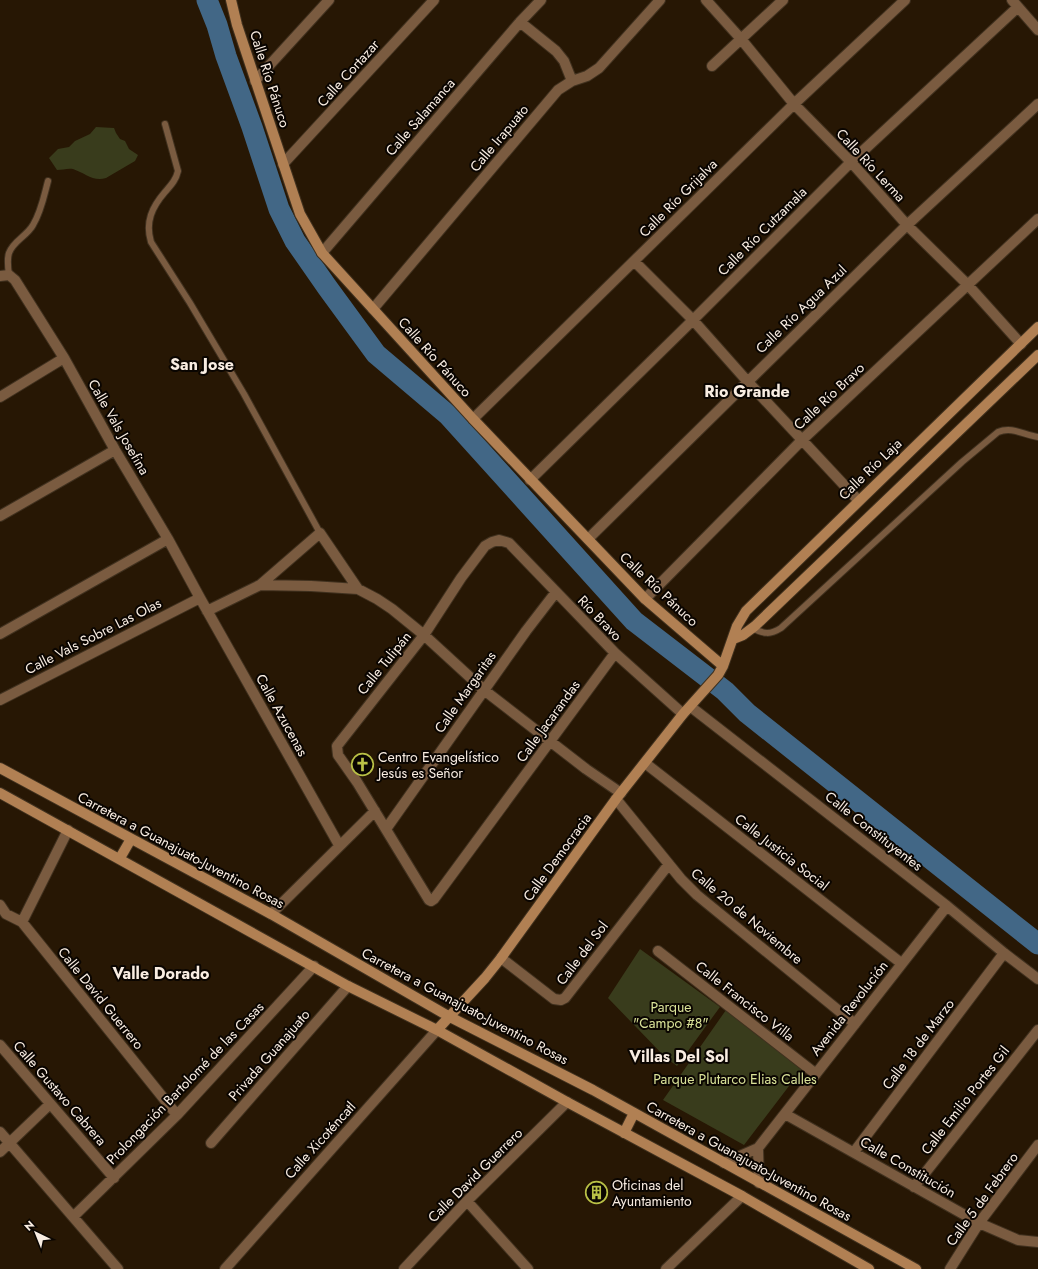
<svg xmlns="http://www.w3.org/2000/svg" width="1038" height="1269" font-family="Jost,sans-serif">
<rect width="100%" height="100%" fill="#271704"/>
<!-- green -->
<path fill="#393c1c" d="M96,127L114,128L116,133L120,139L125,141L129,149L138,155L135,161L106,178C93,182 85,173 73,169C68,168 62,170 57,170L49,158L58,149L69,147L75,141L90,134Z
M640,949L720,1007L677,1066L665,1057L608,998Z
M726,1010L802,1069L744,1145L663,1100Z"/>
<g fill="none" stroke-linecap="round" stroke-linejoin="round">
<!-- river -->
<path stroke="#426786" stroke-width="21" d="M207,0L217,25L226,56L252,127L279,209L295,241L327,287L376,354L448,415L634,621L725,691L747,713L1038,944"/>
<defs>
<path id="lane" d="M165,124L178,171C176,180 171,185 165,192C152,207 145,222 151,242L190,303L244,394L320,533
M9,275C8,268 7,259 9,253C13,241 27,236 33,225C41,212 44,196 48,181
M752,628C764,634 770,635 781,628L962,462L998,432C1012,426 1024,435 1038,437"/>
<path id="street" d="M706,0L741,39L794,104L851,162L907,225L968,285L1021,344
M1012,0L1038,30
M520,22L556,51L564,61L572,81
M712,66L783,0
M255,81L329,0
M283,164L434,0
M322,253L520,22L541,0
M634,261L693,320L748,382L858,500
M0,276L9,275L15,280L64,358L115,450L168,539L200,598L339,845
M373,309L558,90L572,81L587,76L599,68L660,0
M0,397L64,358
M473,419L794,104L905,0
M530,480L693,320L851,162L1018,7
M0,516L115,450
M588,539L907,225L1038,104
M260,585L320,533L358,589
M645,599L803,439L1038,219
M207,611L260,585L311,586L358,589L377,599L392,609L424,635L484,690L586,769L621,793
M0,634L168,539
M615,653L434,899L431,901L429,900L357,782L338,755L337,746L424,635L461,578L485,546L492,542L499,540L509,543L615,653L683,714
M0,700L200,598
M691,707L947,906L1004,953L1038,979
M645,763L901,963
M616,799L681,879L697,895L855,1024
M386,829L526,631L556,592
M0,905L6,914L22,922L177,1115
M271,914L375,811
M22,922L68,830
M658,951L816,1074
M501,958L554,999L561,1000L565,998L669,864
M0,1045L114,1178
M785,1114L979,1223L1018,1240L1038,1242
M0,1132L118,1269
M211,1143L348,986
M758,1148L759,1183
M0,1152L50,1104
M854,1152L1004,953
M724,1163L758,1148L947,906
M914,1187L1038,1030
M467,1201L528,1269
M74,1216L177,1115L314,966
M225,1269L437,1030
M404,1269L467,1201L567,1102
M666,1269L742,1196
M950,1269L979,1223L1038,1145"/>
<path id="secondary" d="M231,0L237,25L300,214L322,253L473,419L645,599L723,666
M733,639L743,635L755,626L1038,355
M0,768L271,914L450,1017L593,1090L916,1269
M0,793L348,986L437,1030L567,1102L742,1196L869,1269
M120,858L131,839
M437,1030L485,978L501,958L616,799L683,714L718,675L723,666L737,626L746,611L1038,327
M624,1133L634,1113"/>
</defs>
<!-- lane casing -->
<use href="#lane" stroke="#40311f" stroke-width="8"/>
<!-- street casing -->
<use href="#street" stroke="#40311f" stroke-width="12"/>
<!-- secondary casing -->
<use href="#secondary" stroke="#40311f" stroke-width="12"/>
<!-- lane -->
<use href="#lane" stroke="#7a5b40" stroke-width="6"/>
<!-- street -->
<use href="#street" stroke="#7a5b40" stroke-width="10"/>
<!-- secondary -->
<use href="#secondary" stroke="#b18053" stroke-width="10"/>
</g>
<!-- icons -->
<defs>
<symbol id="church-ring" viewBox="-11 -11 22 22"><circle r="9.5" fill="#0a0501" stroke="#b9c046" stroke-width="1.5"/><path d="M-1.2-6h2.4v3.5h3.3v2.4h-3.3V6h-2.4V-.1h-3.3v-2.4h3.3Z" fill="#b9c046"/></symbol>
<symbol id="building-ring" viewBox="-11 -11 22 22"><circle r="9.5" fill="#0a0501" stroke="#b9c046" stroke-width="1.5"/><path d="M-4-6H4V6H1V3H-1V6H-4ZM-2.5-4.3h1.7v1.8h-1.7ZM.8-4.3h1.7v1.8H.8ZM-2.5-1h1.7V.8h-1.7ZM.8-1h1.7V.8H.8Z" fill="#b9c046"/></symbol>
</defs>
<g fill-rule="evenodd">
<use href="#church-ring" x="350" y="752" width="25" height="25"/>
<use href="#building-ring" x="584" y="1180" width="25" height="25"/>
</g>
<g text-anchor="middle" stroke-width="4" stroke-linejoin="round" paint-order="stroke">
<!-- street labels -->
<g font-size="14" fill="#f9ede2" stroke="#0a0501">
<text transform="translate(348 73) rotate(-48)" y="5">Calle Cortazar</text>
<text transform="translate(270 79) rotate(72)" y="5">Calle Río Pánuco</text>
<text transform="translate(420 117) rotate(-49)" y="5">Calle Salamanca</text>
<text transform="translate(499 138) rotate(-50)" y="5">Calle Irapuato</text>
<text transform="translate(871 165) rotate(47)" y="5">Calle Río Lerma</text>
<text transform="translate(678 198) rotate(-45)" y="5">Calle Río Grijalva</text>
<text transform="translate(762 231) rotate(-45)" y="5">Calle Río Cutzamala</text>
<text transform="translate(801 309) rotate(-44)" y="5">Calle Río Agua Azul</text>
<text transform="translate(435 357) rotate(48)" y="5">Calle Río Pánuco</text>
<text transform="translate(829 396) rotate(-43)" y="5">Calle Río Bravo</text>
<text transform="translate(119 427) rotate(60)" y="5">Calle Vals Josefina</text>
<text transform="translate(870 469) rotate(-44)" y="5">Calle Río Laja</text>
<text transform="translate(659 589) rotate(43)" y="5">Calle Río Pánuco</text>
<text transform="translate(600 618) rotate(46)" y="5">Río Bravo</text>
<text transform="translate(93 636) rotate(-27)" y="5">Calle Vals Sobre Las Olas</text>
<text transform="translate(384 663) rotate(-51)" y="5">Calle Tulipán</text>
<text transform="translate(465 692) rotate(-55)" y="5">Calle Margaritas</text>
<text transform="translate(282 715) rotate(61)" y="5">Calle Azucenas</text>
<text transform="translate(548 721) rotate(-54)" y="5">Calle Jacarandas</text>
<text transform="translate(874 831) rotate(38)" y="5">Calle Constituyentes</text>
<text transform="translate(181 850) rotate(28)" y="5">Carretera a Guanajuato-Juventino Rosas</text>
<text transform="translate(782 852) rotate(38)" y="5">Calle Justicia Social</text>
<text transform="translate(557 857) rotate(-54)" y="5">Calle Democracia</text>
<text transform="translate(747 916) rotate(40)" y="5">Calle 20 de Noviembre</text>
<text transform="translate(582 953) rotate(-53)" y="5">Calle del Sol</text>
<text transform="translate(101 998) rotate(51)" y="5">Calle David Guerrero</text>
<text transform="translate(745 1001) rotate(38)" y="5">Calle Francisco Villa</text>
<text transform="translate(465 1006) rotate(28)" y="5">Carretera a Guanajuato-Juventino Rosas</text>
<text transform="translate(849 1008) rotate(-52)" y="5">Avenida Revolución</text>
<text transform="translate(918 1044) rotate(-53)" y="5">Calle 18 de Marzo</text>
<text transform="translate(269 1055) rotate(-49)" y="5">Privada Guanajuato</text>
<text transform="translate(185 1083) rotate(-46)" y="5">Prolongación Bartolomé de las Casas</text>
<text transform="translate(60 1093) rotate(49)" y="5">Calle Gustavo Cabrera</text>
<text transform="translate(965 1100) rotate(-52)" y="5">Calle Emilio Portes Gil</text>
<text transform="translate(320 1140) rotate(-48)" y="5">Calle Xicoténcatl</text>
<text transform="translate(749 1161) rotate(29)" y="5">Carretera a Guanajuato-Juventino Rosas</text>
<text transform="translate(908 1167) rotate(30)" y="5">Calle Constitución</text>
<text transform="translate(475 1175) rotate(-45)" y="5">Calle David Guerrero</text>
<text transform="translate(982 1199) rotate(-54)" y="5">Calle 5 de Febrero</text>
</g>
<!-- poi labels -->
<g font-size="14" fill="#f9ede2" stroke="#0a0501" text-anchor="start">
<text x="378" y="762">Centro Evangelístico<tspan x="378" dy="16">Jesús es Señor</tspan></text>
<text x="612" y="1190">Oficinas del<tspan x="612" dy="16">Ayuntamiento</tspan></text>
</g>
<!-- park labels -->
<g font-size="14" fill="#dae298" stroke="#0a0501">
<text x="671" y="1012">Parque<tspan x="671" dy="16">"Campo #8"</tspan></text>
<text x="735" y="1084">Parque Plutarco Elias Calles</text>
</g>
<!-- quarter labels -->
<g font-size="16" font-weight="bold" fill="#f9ede2" stroke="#0a0501">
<text x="202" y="370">San Jose</text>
<text x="747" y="397">Rio Grande</text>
<text x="161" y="979">Valle Dorado</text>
<text x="679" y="1062">Villas Del Sol</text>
</g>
</g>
<!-- north arrow -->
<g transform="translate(36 1233) rotate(317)" stroke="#0a0501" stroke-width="3" paint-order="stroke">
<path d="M0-3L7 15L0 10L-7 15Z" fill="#f9ede2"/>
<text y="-6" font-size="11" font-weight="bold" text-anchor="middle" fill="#f9ede2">N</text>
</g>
</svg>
